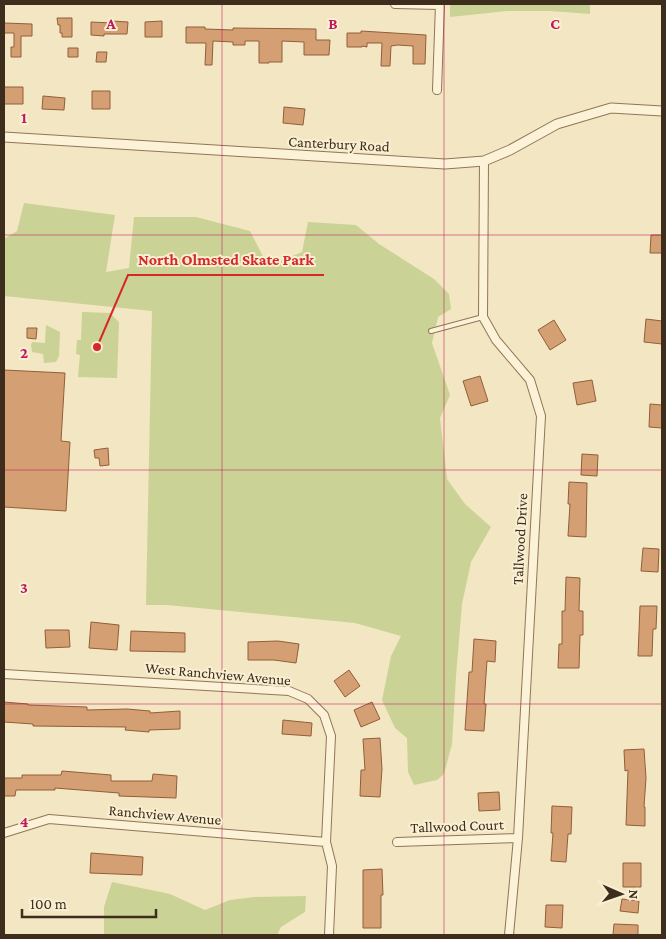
<svg xmlns="http://www.w3.org/2000/svg" width="666" height="939" font-family="'Crimson Pro',serif">
<rect width="100%" height="100%" fill="#f3e6c3"/>
<!-- green -->
<path fill="#cad395" d="M450,4H590V14L550,11H507L450,17Z
M24,203L115,215L106,272L129,268L134,217H196L250,231L268,266L302,252L308,222L356,225L379,244L434,279L449,294L451,309L438,317L432,343L450,395L440,418L447,479L465,504L491,527L471,562L462,604L456,676L452,744L444,774L437,780L414,785L408,772L407,738L395,728L382,700L391,656L401,636L355,623L167,605H146L152,311L4,296V239L17,231Z
M82,312L110,313L119,322L117,378L78,377L80,355L76,354L77,340H81Z
M46,325L60,332L59,356L56,362L44,363L43,354L32,352L31,345L32,342L45,343Z
M112,882L170,894L205,910L230,900L254,897L306,896L305,912L281,927L277,935H104V907Z"/>
<!-- building -->
<path fill="#d59f74" stroke="#925e3a" d="M57,18H72V37H62V33H60V25H58Z
M112,21L128,22L127,34H104V36L91,35V22L112,23Z
M162,21V37H145V22Z
M4,23L32,24V36H21V57H11V47H14V33H4Z
M186,27H205V29L233,30V28L316,29V40H330L329,55H304V42L282,41V62H269V63H259V41H245V45H233V42L213,41L212,65H205L206,43H186Z
M361,31L426,35L425,64H413V46L398,45L391,46L390,66H381L382,43H367V47L362,46V47H347V33H361Z
M68,48H78V57H68Z
M97,52H107L106,62H96Z
M4,87H23V104H4Z
M92,91H110V109H92Z
M43,96L65,98L64,110L42,109Z
M284,107L305,109L303,125L283,123Z
M651,235H662V253H650Z
M646,319L662,321V344L644,342Z
M554,320L566,340L550,350L538,330Z
M27,328H37L36,339L27,338Z
M4,370L65,373L61,441L70,442L66,511L4,507Z
M480,376L488,401L471,406L463,381Z
M592,380L596,401L577,405L573,383Z
M650,404L662,405V428L649,427Z
M108,448L109,465L100,466L99,458H95L94,450Z
M582,454L598,455L597,476L581,475Z
M569,482L587,483L586,537L568,536L570,504H568Z
M643,548L659,549L658,572L641,571Z
M566,577L580,578L579,611H583V635H580L579,668H558L559,644H562V611H565Z
M640,606H657L656,629H653L652,656H638Z
M91,622L119,625L117,650L89,648Z
M45,630H69L70,647L46,648Z
M131,631L185,633V652L130,651Z
M474,639L496,641L495,662L487,661L484,704H486L484,731L465,730L469,672H472Z
M278,641L299,644L296,663L274,660H248V642Z
M349,670L360,686L345,697L334,681Z
M4,702L28,704V705L87,707V710L127,709L150,711V713L180,711V729L149,730V732L125,730L126,727L33,726V724L4,722Z
M372,702L380,719L361,727L354,710Z
M283,720L312,723L311,736L282,734Z
M380,738L382,769L380,797L360,796L361,770H365L363,739Z
M644,749L646,778L644,807H645V826L626,825L628,770L625,771L624,750Z
M62,771L111,775V781H152L153,774L177,776L176,798L119,796V793L55,788V790H16L15,796H4V778H22V775H61Z
M499,792L500,810L479,811L478,793Z
M552,806L572,807L571,834H568L566,862L551,861L553,833H551Z
M91,853L143,857L142,875L90,873Z
M623,863H641V887H623Z
M382,869L383,895H381V928H363V870Z
M622,899L639,901L638,913L620,911Z
M546,905H563L562,928L545,927Z
M614,924L638,925V935H613Z"/>
<g fill="none" stroke-linecap="round" stroke-linejoin="round">
<defs>
<path id="service" d="M431,331L483,317"/>
<path id="minor" d="M395,4L440,5
M437,90L440,4
M484,161L483,317L496,340L530,380L541,416L518,838L509,935
M4,674L289,691L308,699L324,715L331,736L326,842L332,866L329,935
M4,833L49,819L326,842
M397,842L518,838"/>
<path id="tertiary" d="M4,137L445,164L484,161L510,150L557,124L611,108L662,111"/>
</defs>
<!-- service casing -->
<use href="#service" stroke="#907657" stroke-width="6"/>
<!-- minor casing -->
<use href="#minor" stroke="#907657" stroke-width="10"/>
<!-- tertiary casing -->
<use href="#tertiary" stroke="#907657" stroke-width="11"/>
<!-- service -->
<use href="#service" stroke="#fcf2d7" stroke-width="4"/>
<!-- minor -->
<use href="#minor" stroke="#fcf2d7" stroke-width="8"/>
<!-- tertiary -->
<use href="#tertiary" stroke="#fcf2d7" stroke-width="9"/>
</g>
<!-- grid -->
<path fill="none" stroke="#c2185b" stroke-width="1" stroke-opacity="0.55" d="M222,4V935M444,4V935M4,235H662M4,470H662M4,704H662"/>
<g text-anchor="middle" stroke-width="4" stroke-linejoin="round" paint-order="stroke">
<!-- street labels -->
<g font-size="15" fill="#3e2d1d" stroke="#f9efd3">
<text transform="translate(339 144) rotate(3)" y="5">Canterbury Road</text>
<text transform="translate(520 539) rotate(-87)" y="5">Tallwood Drive</text>
<text transform="translate(218 674) rotate(5)" y="5">West Ranchview Avenue</text>
<text transform="translate(165 815) rotate(5)" y="5">Ranchview Avenue</text>
<text transform="translate(457 826) rotate(-2)" y="5">Tallwood Court</text>
</g>
</g>
<g font-size="16" text-anchor="middle" font-weight="bold" fill="#c2185b" stroke="#f9efd3" stroke-width="4" stroke-linejoin="round" paint-order="stroke">
<text x="111" y="29">A</text>
<text x="333" y="29">B</text>
<text x="555" y="29">C</text>
<text x="24" y="123">1</text>
<text x="24" y="358">2</text>
<text x="24" y="593">3</text>
<text x="24" y="827">4</text>
</g>
<!-- callouts -->
<path fill="none" stroke="#d62828" stroke-width="2" d="M97 347L128 275H324"/>
<circle fill="#d62828" stroke="#f9efd3" stroke-width="2" cx="97" cy="347" r="5"/>
<g font-size="16" text-anchor="middle" font-weight="bold" fill="#d62828" stroke="#f9efd3" stroke-width="4" stroke-linejoin="round" paint-order="stroke">
<text x="226" y="265">North Olmsted Skate Park</text>
</g>
<!-- border -->
<rect width="666" height="939" fill="none" stroke="#3e2d1d" stroke-width="10"/>
<!-- north arrow -->
<g transform="translate(621 894) rotate(92)" stroke="#f9efd3" stroke-width="4" paint-order="stroke">
<path d="M0-4L9 19L0 12L-9 19Z" fill="#3e2d1d"/>
<text y="-8" font-size="14" font-weight="bold" text-anchor="middle" fill="#3e2d1d">N</text>
</g>
<!-- scale -->
<path d="M22 909v8h134v-8" fill="none" stroke="#3e2d1d" stroke-width="2.5"/>
<text x="30" y="909" font-size="15" fill="#3e2d1d" stroke="#f9efd3" stroke-width="4" paint-order="stroke">100 m</text>
</svg>
